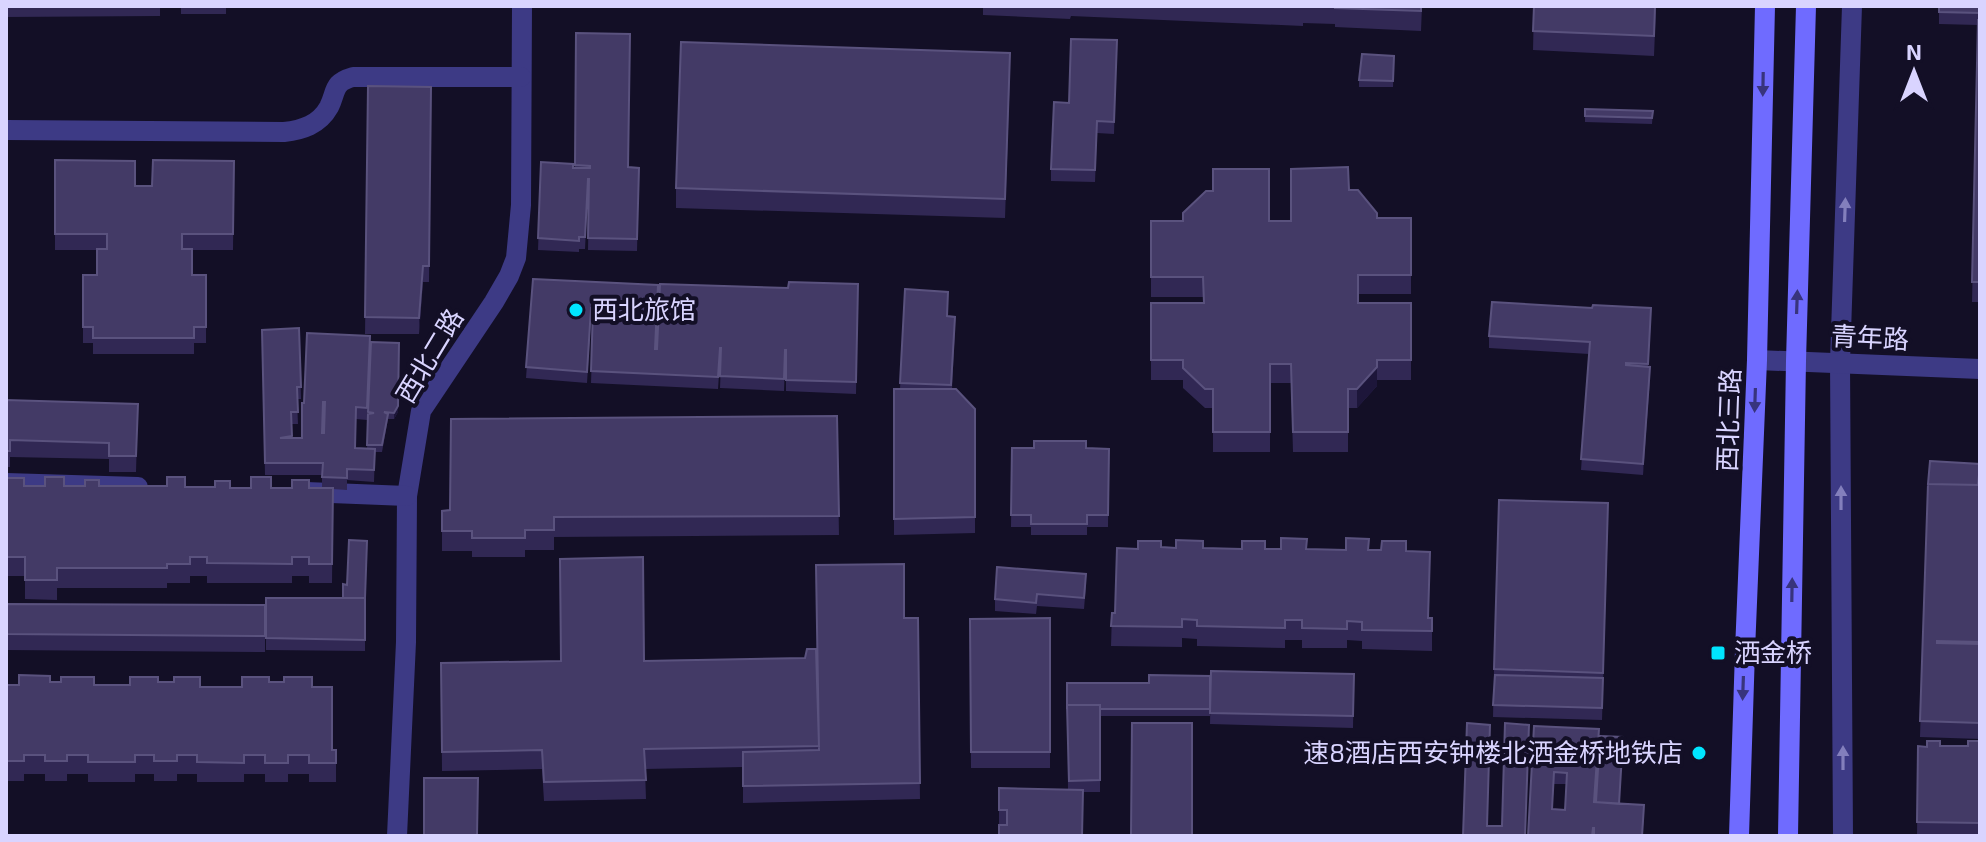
<svg xmlns="http://www.w3.org/2000/svg" width="1986" height="842" font-family="'Exo 2','Noto Sans SC',sans-serif">
<rect width="100%" height="100%" fill="#130f26"/>
<g fill="none" stroke-linecap="round" stroke-linejoin="round">
<!-- service -->
<path stroke="#3d3a85" stroke-width="20" d="M397,836L406,642L407,496L421,411L494,302L509,276L516,258L521,205L522,6"/>
<!-- minor -->
<path stroke="#3d3a85" stroke-width="20" d="M6,130L284,132C302,130 319,125 329,107C337,91 332,83 353,77H521
M6,483L138,487
M306,492L407,496
M1843,836L1840,362L1852,6"/>
<!-- tertiary -->
<path stroke="#3d3a85" stroke-width="20" d="M1757,360L1980,369"/>
<!-- secondary -->
<path stroke="#6f6bff" stroke-width="20" d="M1739,836L1745,651L1757,360L1765,6
M1788,836L1796,361L1806,6"/>
</g>
<!-- wall -->
<path fill="#312854" fill-rule="evenodd" d="M6,6H335V8L226,7V14H181V7H160V16L6,17Z
M336,6H423V8H336Z
M983,6H1422L1421,31L1335,27V24L1303,23V26L1071,16L1070,19L983,15Z
M1534,6H1656L1654,56L1533,50Z
M1939,6H1980V302H1972L1978,25L1939,24Z
M576,33L628,167L639,168L637,251L588,250L589,191H588L585,249H579V252L538,250L541,162L575,168Z
M1117,40L1114,134L1097,133L1095,182L1051,181V169L1069,103Z
M1394,56L1393,87H1359V80Z
M1010,73L1005,218L676,208V188Z
M368,86L431,87L429,282H423L419,334H365Z
M1585,109L1653,111L1652,124L1585,122Z
M55,160L135,186H152L234,161L233,250H192V275H206V343H194V354H93V343H83V275H97V250H55Z
M1349,190L1377,218H1411V294H1358V303H1411V380H1377V386L1357,408H1348V452H1293L1291,383H1270V452H1213V408H1205L1183,388V380H1151V303H1203V297H1151V221H1291Z
M533,279L658,285L656,349L788,288L858,284L856,394L786,391V362H785L784,391L720,388L721,360H720L718,389L591,383L593,320H591L587,383L526,378Z
M905,289L948,316L955,328L952,389L975,409V533L894,535V389H900Z
M1651,320L1648,366L1650,378L1643,475L1581,470L1589,354L1489,348V336Z
M299,328L301,399H297L298,424H291L292,438H302L304,403L370,348L367,420L356,419V448L367,449L371,342L398,412L394,419H388L382,452H375L374,482L347,480V490L333,489L332,583H309V576H292V583H207V576H190V583H167V588H57V600L25,599V576H6V478L24,486L322,488V475H265L262,330ZM323,414H325L324,433H323Z
M6,400L138,404L136,472H109V459L10,457V467H6Z
M837,416L839,535L554,537V550H525V557H472V551H442V511L450,510Z
M1012,448L1109,449L1108,527H1087V535H1031V527H1011Z
M1928,484L1980,485V739L1920,737Z
M1608,520L1602,720L1493,717L1494,669Z
M1161,547L1406,551L1429,618H1432V651L1362,649V641L1347,640V648H1302V640H1285V648L1197,646V639L1182,638V647L1111,646L1112,613H1115L1138,549Z
M1086,585L1084,609L1037,606L1036,614L995,611V599Z
M266,598H365V651L266,650Z
M6,604L265,605V652L6,650Z
M904,618H918L920,799L743,803V767L645,769L646,799L544,801L542,769L442,771L441,663L805,658L816,649L819,750Z
M1050,618V768H971L970,619Z
M1211,671L1354,674L1353,728L1210,724Z
M1210,676V716H1100V792H1083L999,836V810L1068,790L1067,683H1149Z
M50,682L94,685H130L158,682L200,687H242L269,682L312,687L332,750H336V782H309V774H288V782H265V774H244V782H197V774H177V781H154V774H135V782H88V774H67V781H45V774H24V781H6V685H19Z
M1534,726L1599,741L1595,802L1620,804L1644,817L1642,836H1528ZM1554,784H1566L1565,810L1552,809Z
M1980,741V836H1917L1918,746H1968Z"/>
<!-- shaded-wall -->
<path fill="#1d163a" d="M423,266V282L419,334V318Z
M399,349L398,412L394,419V413Z
M1377,367V386L1357,408V389Z
M1650,367V378L1643,475V464Z"/>
<!-- building -->
<path fill="#433a66" stroke="#5a527e" stroke-width="2" fill-rule="evenodd" d="M1335,6H1421V11L1335,8Z
M1534,6H1655L1654,36L1533,31Z
M1939,6H1980V20V13L1939,12Z
M1978,20H1980V282H1972Z
M576,33L630,34L628,167L639,168L637,239L588,238L589,179H588L585,237H579V241L538,238L541,162L573,164V168H590V166L575,165Z
M1071,39L1117,40L1114,122L1097,121L1095,170L1051,169L1054,102L1069,103Z
M681,42L1010,53L1005,199L676,188Z
M1362,54L1394,56L1393,81L1359,80Z
M368,86L431,87L429,266H423L419,318L365,317Z
M1585,109L1653,111L1652,118L1585,116Z
M55,160L135,161V186H152L153,160L234,161L233,234H182V249H192V275H206V327H194V338H93V327H83V275H97V249H107V234H55Z
M1348,167L1349,190H1358L1377,213V218H1411V275H1358V303H1411V360H1377V367L1357,389H1348V432H1293L1291,364H1270V432H1213V389H1205L1183,368V360H1151V303H1204L1203,277H1151V221H1183V213L1206,191H1213V169H1269V221H1291V169Z
M533,279L658,285L655,349H657L660,284L788,288L789,282L858,284L856,382L786,380V350H785L784,379L720,376L721,348H720L718,377L591,371L593,308H591L587,372L526,367Z
M905,289L948,292L947,316L955,317L951,385L900,383Z
M1492,302L1592,308L1593,305L1651,308L1648,364L1626,363V365L1650,367L1643,464L1581,459L1590,342L1489,336Z
M299,328L301,387H297L298,412H291L292,436L280,438H302V403H304L307,333L370,336L367,408L356,407L355,448L375,449L374,470L347,469V478L322,477L323,463H265L262,330ZM323,402H325L324,433H322Z
M371,342L399,343L398,406L394,413L384,412L388,414L382,445H367L368,414L374,413L368,412Z
M894,389H956L975,409V517L894,519Z
M6,400L138,404L136,456H109V443L10,440V451H6Z
M837,416L839,516L554,517V530H525V538H472V531H442V511L450,510L451,419Z
M1034,441H1086V448L1109,449L1108,515H1087V524H1031V515H1011L1012,448H1034Z
M1930,461L1980,464L1978,485L1928,484Z
M45,477H64V486H85V480H99V486H167V477H185V487H215V481H230V488H251V477H271V488H292V480H309V488H333L332,564H309V557H292V564L207,563V557H190V564H167V568H57V580H25V557H6V478H24V486H45Z
M1928,484L1980,485V642L1937,641V643L1980,644V723L1920,721Z
M1499,500L1608,503L1603,673L1494,669Z
M1281,538L1307,539L1306,549L1346,550V538L1369,539L1368,550H1381L1382,541H1406V551L1430,552L1428,618H1432V631L1362,630V622L1347,621V629L1302,628V620H1285V628L1197,626V620L1182,619V627L1111,626L1112,613H1115L1117,548L1138,549V541H1161V547L1176,548V540L1203,541V548L1242,549V541H1265V549H1281Z
M349,540L367,541L365,598H343V584L347,585Z
M643,557L644,661L805,658L807,649H816L819,746L644,749L646,780L544,782L542,750L442,752L441,663L561,661L560,559Z
M904,564V618H918L920,783L743,786V752L819,750L816,565Z
M997,567L1086,574L1084,598L1037,594L1036,603L995,599Z
M266,598H365V640L266,638Z
M6,604L265,605V636L6,634Z
M1050,618V752H971L970,619Z
M1211,671L1354,674L1353,716L1210,713Z
M19,675L50,676V682H61V677H94V685H130V677H158V682H174V677H200V687H242V677H269V682H284V677H312V687H332V750H336V763H309V755H288V763H265V755H244V763L197,762V755H177V761H154V755H135V762H88V755H67V761H45V755H24V761H6V685H19Z
M1149,675L1210,676V709H1100V705H1067V709V683H1149Z
M1495,675L1603,678L1602,708L1493,705Z
M1067,705H1100V780L1069,781Z
M1132,723H1192V836H1131Z
M1467,723L1490,725L1487,826H1502L1505,723L1529,725L1525,836H1463Z
M1534,726L1599,729L1594,802L1644,805L1642,836H1594V828H1593L1592,836H1528ZM1554,772L1567,773L1565,810L1552,809Z
M1600,736L1623,737L1619,804L1596,802Z
M1927,741H1940V746H1968V741H1980V823L1917,822L1918,746L1927,747Z
M424,778H478L477,836H424Z
M999,788L1083,790L1082,836H999V825H1007V810H999Z"/>
<!-- one-way arrows -->
<defs><path id="oneway-solid" d="M-6-.8H1V-3.2L6.5 0L1 3.2V.8H-6Z" transform="scale(2)"/></defs>
<g fill="#38347d">
<use href="#oneway-solid" transform="translate(1763 84) rotate(91)"/>
<use href="#oneway-solid" transform="translate(1797 302) rotate(-88)"/>
<use href="#oneway-solid" transform="translate(1755 400) rotate(92)"/>
<use href="#oneway-solid" transform="translate(1792 590) rotate(-89)"/>
<use href="#oneway-solid" transform="translate(1743 688) rotate(92)"/>
</g>
<g fill="#837fbc">
<use href="#oneway-solid" transform="translate(1845 210) rotate(-88)"/>
<use href="#oneway-solid" transform="translate(1841 498) rotate(-90)"/>
<use href="#oneway-solid" transform="translate(1843 758) rotate(-90)"/>
</g>
<!-- markers -->
<g fill="#00e5ff" stroke="#130f26" stroke-width="3">
<circle cx="576" cy="310" r="8"/>
<rect x="1710" y="645" width="16" height="16" rx="4"/>
<circle cx="1699" cy="753" r="8"/>
</g>
<g text-anchor="middle" stroke-width="8" stroke-linejoin="round" paint-order="stroke">
<!-- poi labels -->
<g font-size="26" fill="#d9d4ff" stroke="#130f26" text-anchor="start">
<text x="592" y="319">西北旅馆</text>
<text x="1734" y="662">洒金桥</text>
<text x="1683" y="762" text-anchor="end">速8酒店西安钟楼北洒金桥地铁店</text>
</g>
<!-- street labels -->
<g font-size="26" fill="#d9d4ff" stroke="#130f26">
<text transform="translate(1870 338) rotate(3)" y="9">青年路</text>
<text transform="translate(430 356) rotate(-59)" y="9">西北二路</text>
<text transform="translate(1729 420) rotate(-88)" y="9">西北三路</text>
</g>
</g>
<!-- border -->
<rect width="1986" height="842" fill="none" stroke="#d9d4ff" stroke-width="16"/>
<!-- north arrow -->
<g transform="translate(1914 72)" stroke="#130f26" stroke-width="6" paint-order="stroke">
<path d="M0-6L14 30L0 20L-14 30Z" fill="#d9d4ff"/>
<text y="-12" font-size="22" font-weight="bold" text-anchor="middle" fill="#d9d4ff">N</text>
</g>
</svg>
